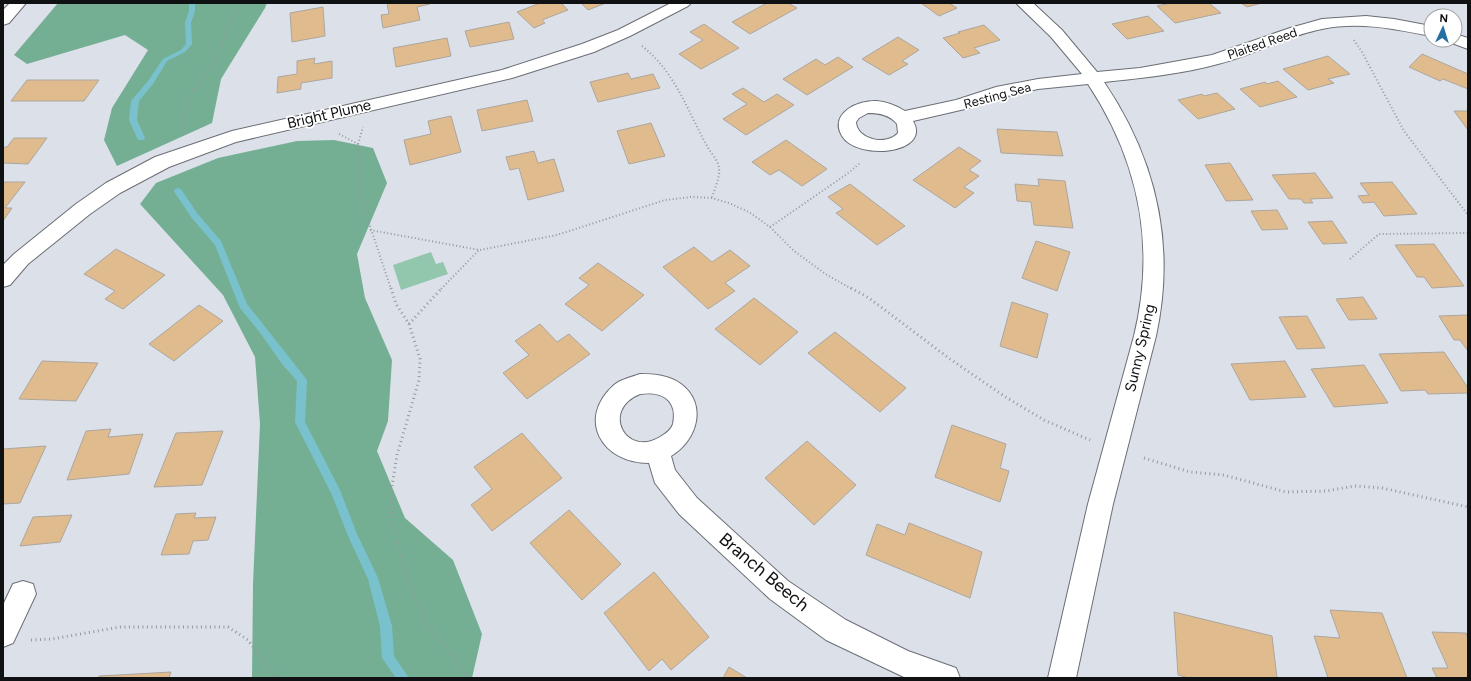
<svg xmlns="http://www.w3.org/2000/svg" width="1471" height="681" font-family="Figtree,sans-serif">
<rect width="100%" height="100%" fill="#dce1e9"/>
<!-- green -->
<path fill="#92c6ad" d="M431,252L436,264L443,262L448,274L401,290L393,265Z"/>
<!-- forest -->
<path fill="#74af94" d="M58,3H267L265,8L221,79L212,123L117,166L104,140L112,108L148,50L125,35L27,64L14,55Z
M334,140L373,148L387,183L357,254L365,298L392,360L388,421L377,451L405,518L453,560L482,634L472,678H252L253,584L260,424L255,357L223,295L140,204L156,183L218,158L297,141Z"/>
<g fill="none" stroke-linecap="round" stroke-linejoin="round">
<!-- stream -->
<path fill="#7ac1ce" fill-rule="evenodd" d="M189,3H195V11L191,23L192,44L185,52L167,61L153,84L139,101L137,120L145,138L144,140H138L129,120L131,101L148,81L163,59L181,50L186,44L185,23L189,11Z
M178,188L181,189L197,213L221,241L247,304L307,380L305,422L340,490L357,534L378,578L392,626L394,656L409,678H396L382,658L380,626L368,579L348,536L332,495L295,422L297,381L282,364L261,334L240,308L215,245L191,217L175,193L174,191L175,189Z"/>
</g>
<!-- building -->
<path fill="#e0bb8e" stroke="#aca69f" d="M387,3H430V4L417,7L420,20L383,28L381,15L389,14Z
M540,3H561L568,10L542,20L545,23L534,28L517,12Z
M581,3H606L588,10Z
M767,3H788L797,8L750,34L732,22Z
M921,3H949L957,8L939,16Z
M1171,3H1209L1221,13L1175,23L1157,6Z
M1241,3H1262L1247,7Z
M323,7L325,36L292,42L290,13Z
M1148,16L1164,31L1127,39L1112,24Z
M509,22L514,39L470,47L465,31Z
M704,24L739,48L701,69L679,54L703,40L690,32Z
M984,25L1000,40L974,48L980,53L963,58L943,38L960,33L958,32Z
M898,37L919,50L902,61L908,64L889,75L862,59Z
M447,38L451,56L396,67L393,48Z
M1422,54L1468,74V89L1443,79L1440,81L1409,67Z
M1328,56L1350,74L1328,79L1334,83L1308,90L1283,69Z
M838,57L853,67L807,95L783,79L816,59L825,65Z
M315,58L314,64L332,61V78L301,83V89L277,93L278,77L297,74V61Z
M628,73L631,79L653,74L660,88L598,102L590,82Z
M27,80H99L84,101H11Z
M1278,81L1297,97L1260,107L1240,89L1265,82L1267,84Z
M743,88L764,102L777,94L794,105L746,135L723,119L747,104L732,94Z
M1217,93L1235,109L1198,119L1178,100L1202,94L1204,96Z
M527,100L533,121L482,131L477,110Z
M1454,111H1468V130Z
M451,116L461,152L410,165L404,140L431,134L428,121Z
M651,123L665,156L629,164L617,131Z
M997,129L1057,132L1063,156L1001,153Z
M14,138H47L28,164L3,163V147H7Z
M786,140L827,169L802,186L779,170L770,175L752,162Z
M959,147L981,161L969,170L979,176L964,187L974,193L955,208L913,180Z
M534,151L538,163L554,159L564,191L528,200L519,168L510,170L506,157Z
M1230,163L1253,200L1226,201L1205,165Z
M1315,173L1333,198L1310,199L1313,203H1304L1301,199H1289L1272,175Z
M1038,179L1065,181L1073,228L1034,225L1031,202L1017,201L1015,184L1039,186Z
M3,182H25L5,208H12L3,221Z
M1392,182L1417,214L1384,216L1374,202L1363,203L1358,196L1369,195L1360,183Z
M850,184L905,226L877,245L836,213L843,209L828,197Z
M1277,210L1288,229L1262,230L1251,211Z
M1332,221L1347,243L1323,244L1308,222Z
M1036,241L1070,252L1057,291L1022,278Z
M1434,244L1464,286L1432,288L1424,277H1417L1395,245Z
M694,247L712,262L730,250L750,266L725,283L735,291L708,309L663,267Z
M116,249L165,275L123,309L105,299L115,291L84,274Z
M598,263L644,295L602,331L565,304L589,285L579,278Z
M1363,297L1377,319L1349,320L1336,299Z
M754,298L798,332L760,365L715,329Z
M1012,302L1048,314L1037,358L1000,346Z
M199,305L223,321L174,361L149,344Z
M1468,315V351L1460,340H1454L1439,316Z
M1307,316L1325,348L1297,349L1279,317Z
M540,324L557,342L569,334L590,354L527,399L503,373L529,355L515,341Z
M835,332L906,388L880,412L808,353Z
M1444,352L1468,388V393L1428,394L1425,390L1401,391L1379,354Z
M42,361L98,363L76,401L19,399Z
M1285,361L1306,397L1250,400L1231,364Z
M1364,365L1388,403L1334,407L1311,369Z
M952,425L1006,444L1000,468L1009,471L1000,502L935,477Z
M111,429L108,437L143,434L129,474L67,480L86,431Z
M223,431L202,485L154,487L176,433Z
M522,433L562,478L492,531L471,505L492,489L474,467Z
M807,441L856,485L814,525L765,478Z
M46,446L20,503L3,504V449Z
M569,510L621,564L582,600L530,543Z
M196,513L194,518L216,517L208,540L193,541L189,554L161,555L176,514Z
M72,515L60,542L20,546L33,517Z
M909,523L982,552L970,598L866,555L877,524L905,535Z
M654,572L709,637L671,670L662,659L649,671L604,613Z
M1330,610L1382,613L1407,678H1328L1314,636L1340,638Z
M1174,612L1272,636L1277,678H1189L1178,675Z
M1432,632L1466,633L1468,638V678H1437L1432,668H1448Z
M729,667L747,678H723Z
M171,672L169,678H98L99,676Z"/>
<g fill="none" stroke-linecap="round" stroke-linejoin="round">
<defs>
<path id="minor" d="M671,3H691L688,6L630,36L594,52L512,78L236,142L169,167L120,193L90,214L28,264L10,285L3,287V265L14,254L76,204L106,183L155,157L232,131L502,70L582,44L618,30Z
M1016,3H1033L1062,30L1097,72L1140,68L1212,55L1290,28L1322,19L1366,16L1394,19L1431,26V36C1395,29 1358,21 1322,29C1286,36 1254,55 1218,64C1182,74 1141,78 1104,82C1156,159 1176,244 1156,336L1113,504L1076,678H1048L1088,504L1134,336C1156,246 1139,161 1088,84L1038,89L999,98L965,109L913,121C932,154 857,161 842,136C829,113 858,100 877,101C887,102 897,106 905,111L956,100L996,87L1038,79L1082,74L1051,37ZM868,113C880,113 890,115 897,124L898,133C887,146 857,140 856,122L859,118Z
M1455,34L1468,38V49L1449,42L1448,40H1455Z
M640,374C654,374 669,375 681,384C708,404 697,441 671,456L675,470L697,498L788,581L846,620L908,651L956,668L960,678H906L826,640L770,599L679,514L655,483L649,463C602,463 576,419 614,385C621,379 632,377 640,374ZM640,394C661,391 678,399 673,424C671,430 665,434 660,437C626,458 600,410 640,394Z
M23,581L33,584L36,594L13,643L3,647V605L13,584Z"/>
<path id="secondary" d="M10,3H26L9,23L3,25V10Z"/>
</defs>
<!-- minor casing -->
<use href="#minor" stroke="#6a6e75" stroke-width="2"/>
<!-- secondary casing -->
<use href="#secondary" stroke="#6a6e75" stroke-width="2"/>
<!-- path-far1 -->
<path stroke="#94989e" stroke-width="2" stroke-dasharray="1 2.5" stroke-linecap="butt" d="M1354,40L1362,52L1404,131L1468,215
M642,46C676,73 687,110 707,146C710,152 716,158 718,164C722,174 715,188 712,197
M184,133C181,96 204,79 220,49C227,34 231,18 239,3
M339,134L358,144L359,193L391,289
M358,144L363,127
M770,227L847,174L860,163
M370,230L480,250L557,235L665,200L691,197L712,198L729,203L749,212L770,227L794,251L827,275L852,289
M1350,259L1379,234L1468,233
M441,289L479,250"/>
<!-- path -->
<path stroke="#94989e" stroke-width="3" stroke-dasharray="1 3.5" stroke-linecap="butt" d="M391,288L396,304L409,324L420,359L419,380L397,455L391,492L392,524L410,588L426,623L469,678
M851,288L869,298L950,359L1004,396L1044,420L1090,440
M409,324L442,288
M1144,458L1190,472L1224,475L1286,492L1326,491L1355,486L1382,488L1468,507
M31,640L52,639L120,627H228L248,640L276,678"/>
<!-- minor -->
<use href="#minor" fill="#fff" fill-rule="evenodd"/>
<!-- secondary -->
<use href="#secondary" fill="#fff" fill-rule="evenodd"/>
</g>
<g text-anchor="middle" stroke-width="3.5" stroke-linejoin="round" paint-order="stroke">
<!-- far-street labels -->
<g font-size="13" fill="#0f1113" stroke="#fff">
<text transform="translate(1262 43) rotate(-19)" y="5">Plaited Reed</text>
<text transform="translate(997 95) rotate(-15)" y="5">Resting Sea</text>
</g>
<!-- street labels -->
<g font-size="15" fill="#0f1113" stroke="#fff">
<text transform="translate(329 114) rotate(-13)" y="5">Bright Plume</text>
<text transform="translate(1140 348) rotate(-77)" y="5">Sunny Spring</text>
</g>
<!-- near-street labels -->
<g font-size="18" fill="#0f1113" stroke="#fff">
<text transform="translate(764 572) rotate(40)" y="6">Branch Beech</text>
</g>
</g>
<!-- border -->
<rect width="1471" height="681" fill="none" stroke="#0f1113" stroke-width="8"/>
<!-- north arrow -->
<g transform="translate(1443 28) rotate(4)"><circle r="19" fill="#ffffff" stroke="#9fa0a1"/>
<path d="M0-3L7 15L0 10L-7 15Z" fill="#246fa2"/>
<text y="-6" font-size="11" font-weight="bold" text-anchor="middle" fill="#0f1113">N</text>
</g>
</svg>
